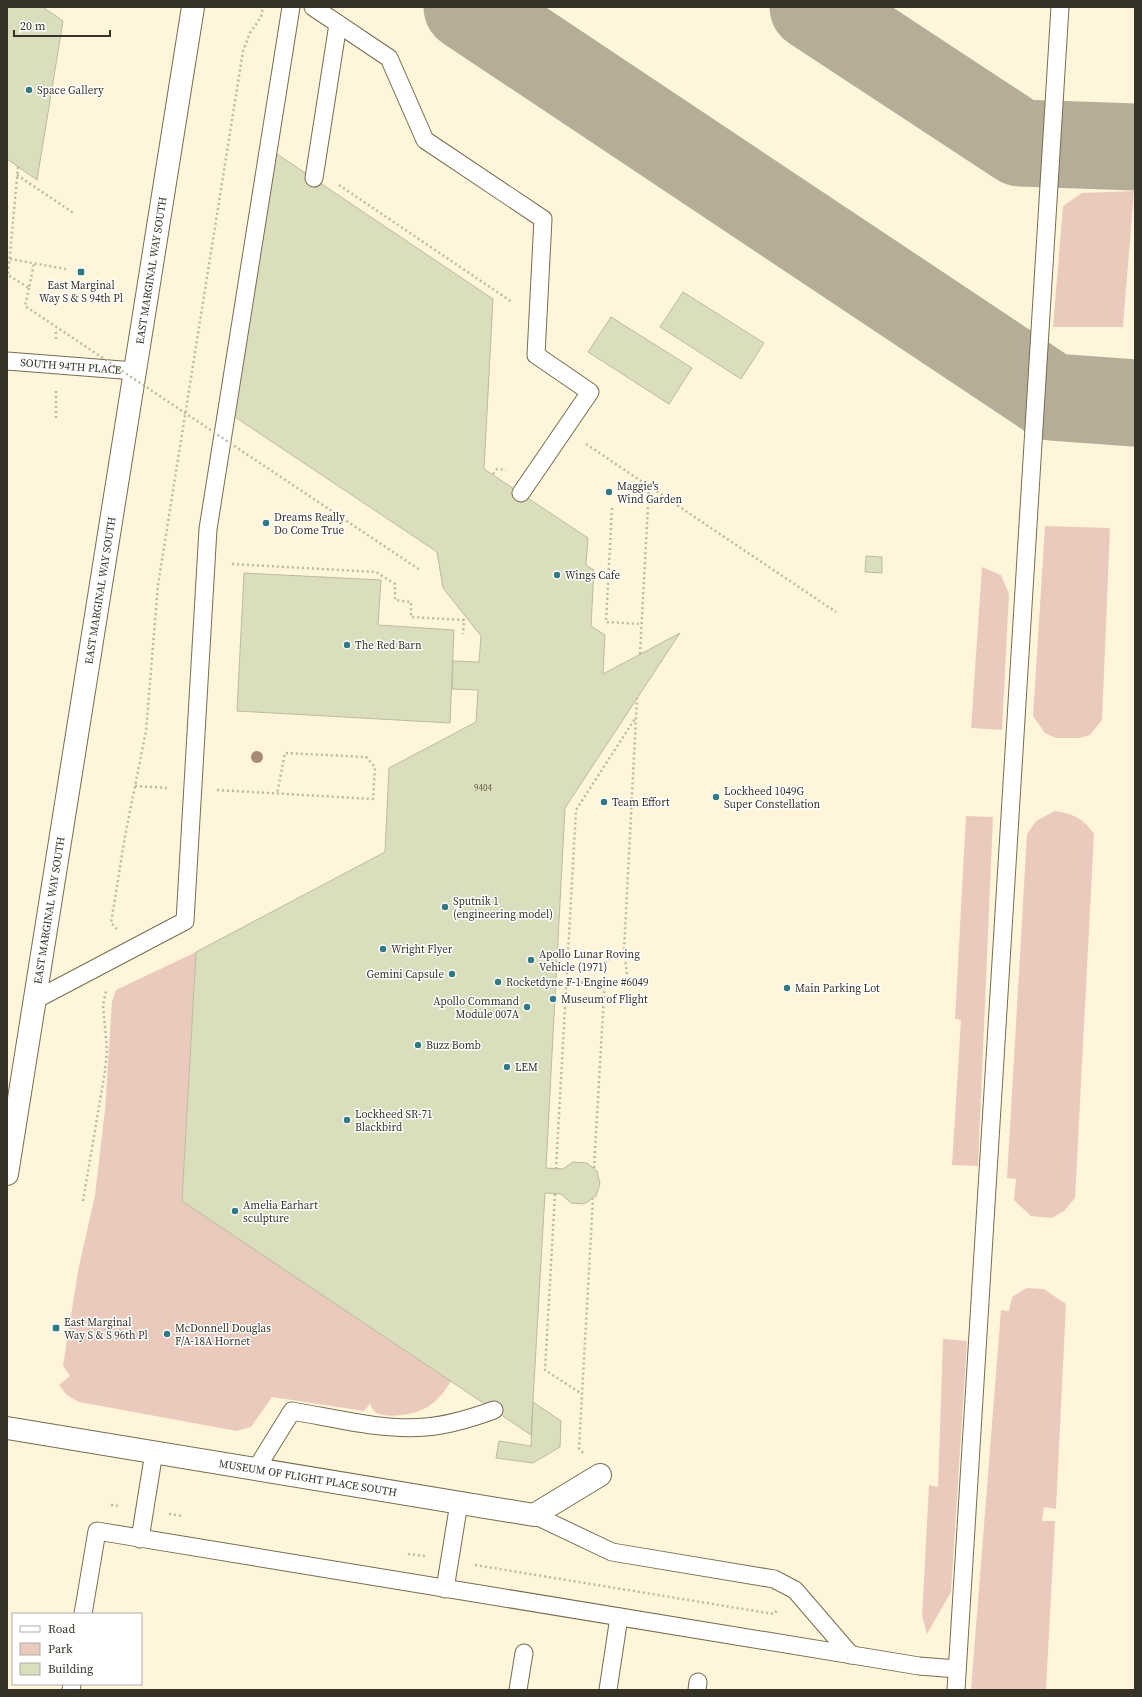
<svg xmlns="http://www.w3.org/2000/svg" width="1142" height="1697" font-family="'Source Serif 4',serif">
<rect width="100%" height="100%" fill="#fff5db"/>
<!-- green -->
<path fill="#ebcabe" d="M1134,191L1123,327H1053L1063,206L1082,193Z
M1045,526L1110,528L1102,720L1090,735L1079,738H1056L1045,733L1033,716Z
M982,567L1001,575L1009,594L1002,730L971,728Z
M1055,811C1074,814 1083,818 1094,834L1075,1198L1064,1211L1052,1218L1031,1216L1014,1200L1016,1179L1007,1178L1027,834L1036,821Z
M966,816L993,817L978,1166L952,1165L961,1020L955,1019Z
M196,952L182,1201L451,1381C445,1391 438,1400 429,1406C418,1414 387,1420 375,1412C373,1410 371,1407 370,1404L364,1411L272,1397L251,1427L237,1431L79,1402L67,1395L59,1385L70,1376L63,1366L78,1271L95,1195L105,1110L112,1001L116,990Z
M1027,1288L1044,1289L1066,1304L1056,1509L1044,1507L1042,1521H1055L1046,1690H971L1001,1310L1009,1311L1012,1297Z
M943,1339L967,1341L951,1592L927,1634L922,1616L929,1485L938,1487Z"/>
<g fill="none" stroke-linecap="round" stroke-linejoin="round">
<!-- taxiway -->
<path stroke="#b5ad98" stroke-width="87" d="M467,7L1052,397L1135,403
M813,7L1020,143L1135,147"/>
</g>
<!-- building -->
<path fill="#dadebc" stroke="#b9bd9d" d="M7,7H43L63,21L37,180L7,159Z
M274,152L493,299L484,469L588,538L586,565L594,570L591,626L605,635L603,674L680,633L565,808L546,1168L563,1169L573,1162L587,1163L597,1171L600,1184L596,1196L584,1204L571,1203L561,1194L545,1193L531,1435L182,1201L196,952L385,852L389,768L476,722L478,690L452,689L453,661L479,662L481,636L443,588L437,552L232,415Z
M683,292L764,343L741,379L660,327Z
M611,317L692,368L669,404L588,352Z
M866,556L882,557V573L865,572Z
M244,573L381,580L378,625L454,630L450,723L237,711Z
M533,1402L561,1421L560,1447L533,1463L496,1458L499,1441L531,1446Z"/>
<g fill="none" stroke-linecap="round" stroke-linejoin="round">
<defs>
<g id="service">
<path d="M313,7L389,58L425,140L543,219L536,355L590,392L521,493"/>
<path d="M314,178L338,24"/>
<path id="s1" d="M7,361L135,371"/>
<path d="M35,1000L185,921L208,529L291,7"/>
<path d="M256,1469L292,1411C334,1418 383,1431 426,1427C450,1425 472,1418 494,1410"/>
<path d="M534,1515L612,1552L774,1579L795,1590L851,1655"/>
<path d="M140,1539L154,1452"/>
<path d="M445,1589L459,1503"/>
<path d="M83,1614L97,1531L919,1666L957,1669"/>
<path d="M71,1690L72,1684"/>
<path d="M518,1690L524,1653"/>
<path d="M608,1690L619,1617"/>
<path d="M697,1690L698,1682"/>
<path d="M956,1690L1060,7"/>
</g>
<g id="minor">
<path id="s2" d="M7,1428L534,1515L600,1475"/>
</g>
<g id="primary">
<path id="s3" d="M7,1174L193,7"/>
</g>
</defs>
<!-- service casing -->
<use href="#service" stroke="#776c4f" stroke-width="19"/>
<!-- minor casing -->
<use href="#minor" stroke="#776c4f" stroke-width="24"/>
<!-- primary casing -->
<use href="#primary" stroke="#776c4f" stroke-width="24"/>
<!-- path -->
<path stroke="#bfb7a1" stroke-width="2.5" stroke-dasharray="2 3" stroke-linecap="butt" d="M18,167L8,275L29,288L34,263
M17,175L75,214
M339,185L512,302
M10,259L66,269
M56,339V332
M56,418V390
M586,444L836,612
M493,474L497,469L506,470
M612,508L606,622L642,624
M232,564L376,572L395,584V600L411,602V617L464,620L463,634
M640,654L649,487
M135,786L168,788
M217,790L373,799L375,767L366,757L285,753L277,794
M117,929L111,923L125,836L146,731L158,585L243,51L250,33L261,17L263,7
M627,974L624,951L637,698
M566,982L604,983
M594,1168L606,961L624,951
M556,1169L576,810L636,717
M555,1194L545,1370L582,1394
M83,1201L105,1071L107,1050L103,1005L106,991
M583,1453L579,1448L593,1199
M111,1505L119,1506
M169,1514L182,1516
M408,1554L425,1556
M475,1565L774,1614L778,1609"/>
<!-- service -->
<use href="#service" stroke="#fff" stroke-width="17"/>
<!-- minor -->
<use href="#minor" stroke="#fff" stroke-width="22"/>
<!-- primary -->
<use href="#primary" stroke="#fff" stroke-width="22"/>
<!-- path-bridge -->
<path stroke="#bfb7a1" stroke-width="2.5" stroke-dasharray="2 3" stroke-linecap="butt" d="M29,288L25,306L420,570"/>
</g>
<!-- trees -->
<circle fill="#a98a74" cx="257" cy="757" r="6"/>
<!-- markers -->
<g fill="#317983" stroke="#fff" stroke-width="1.5">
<circle cx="29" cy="90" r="4"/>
<rect x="77" y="268" width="8" height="8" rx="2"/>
<circle cx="609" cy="492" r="4"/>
<circle cx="266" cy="523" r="4"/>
<circle cx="557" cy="575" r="4"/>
<circle cx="347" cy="645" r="4"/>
<circle cx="716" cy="797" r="4"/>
<circle cx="604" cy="802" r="4"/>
<circle cx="445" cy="907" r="4"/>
<circle cx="383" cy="949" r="4"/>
<circle cx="531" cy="960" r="4"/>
<circle cx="452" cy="974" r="4"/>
<circle cx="498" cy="982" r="4"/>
<circle cx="787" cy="988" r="4"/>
<circle cx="553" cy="999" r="4"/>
<circle cx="527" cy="1007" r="4"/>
<circle cx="418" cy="1045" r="4"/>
<circle cx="507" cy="1067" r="4"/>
<circle cx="347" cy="1120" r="4"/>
<circle cx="235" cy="1211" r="4"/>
<rect x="52" y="1324" width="8" height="8" rx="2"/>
<circle cx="167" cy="1334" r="4"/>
</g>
<g text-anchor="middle" stroke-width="3" stroke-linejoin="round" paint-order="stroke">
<!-- number labels -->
<g font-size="9" fill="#5f5d4b">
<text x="483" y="791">9404</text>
</g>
<!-- poi labels -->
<g font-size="11" fill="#363225" stroke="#fff" text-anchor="start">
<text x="37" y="94">Space Gallery</text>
<text x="81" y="289" text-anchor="middle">East Marginal<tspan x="81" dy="13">Way S &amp; S 94th Pl</tspan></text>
<text x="617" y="490">Maggie's<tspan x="617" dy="13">Wind Garden</tspan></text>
<text x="274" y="521">Dreams Really<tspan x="274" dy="13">Do Come True</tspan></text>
<text x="565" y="579">Wings Cafe</text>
<text x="355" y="649">The Red Barn</text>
<text x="724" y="795">Lockheed 1049G<tspan x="724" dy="13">Super Constellation</tspan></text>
<text x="612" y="806">Team Effort</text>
<text x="453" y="905">Sputnik 1<tspan x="453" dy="13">(engineering model)</tspan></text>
<text x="391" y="953">Wright Flyer</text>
<text x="539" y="958">Apollo Lunar Roving<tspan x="539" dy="13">Vehicle (1971)</tspan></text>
<text x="444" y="978" text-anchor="end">Gemini Capsule</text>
<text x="506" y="986">Rocketdyne F-1 Engine #6049</text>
<text x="795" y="992">Main Parking Lot</text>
<text x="561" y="1003">Museum of Flight</text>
<text x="519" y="1005" text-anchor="end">Apollo Command<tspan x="519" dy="13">Module 007A</tspan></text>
<text x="426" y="1049">Buzz Bomb</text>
<text x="515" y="1071">LEM</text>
<text x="355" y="1118">Lockheed SR-71<tspan x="355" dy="13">Blackbird</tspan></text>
<text x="243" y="1209">Amelia Earhart<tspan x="243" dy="13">sculpture</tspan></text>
<text x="64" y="1326">East Marginal<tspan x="64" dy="13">Way S &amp; S 96th Pl</tspan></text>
<text x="175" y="1332">McDonnell Douglas<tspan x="175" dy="13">F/A-18A Hornet</tspan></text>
</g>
<!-- street labels -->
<g font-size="11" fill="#363225" stroke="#fff">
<text dy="4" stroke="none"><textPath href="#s3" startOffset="915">EAST MARGINAL WAY SOUTH</textPath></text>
<text dy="4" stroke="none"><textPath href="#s1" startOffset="64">SOUTH 94TH PLACE</textPath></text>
<text dy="4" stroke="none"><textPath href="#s3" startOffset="591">EAST MARGINAL WAY SOUTH</textPath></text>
<text dy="4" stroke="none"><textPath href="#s3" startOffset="267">EAST MARGINAL WAY SOUTH</textPath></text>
<text dy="4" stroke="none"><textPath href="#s2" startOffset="305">MUSEUM OF FLIGHT PLACE SOUTH</textPath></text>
</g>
</g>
<!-- border -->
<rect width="1142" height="1697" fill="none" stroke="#363225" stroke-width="16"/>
<!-- legend -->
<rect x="12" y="1613" width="130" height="72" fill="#ffffff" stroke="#afada8"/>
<rect x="20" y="1626" width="20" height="6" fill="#ffffff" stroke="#afada8"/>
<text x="48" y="1633" font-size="12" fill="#363225">Road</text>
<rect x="20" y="1643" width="20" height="12" fill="#ebcabe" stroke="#afada8"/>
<text x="48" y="1653" font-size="12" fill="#363225">Park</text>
<rect x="20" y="1663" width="20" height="12" fill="#dadebc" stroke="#afada8"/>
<text x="48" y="1673" font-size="12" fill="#363225">Building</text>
<!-- scale -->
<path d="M14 30v6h96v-6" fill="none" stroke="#363225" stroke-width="2"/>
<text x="20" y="30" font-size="12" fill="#363225" stroke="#ffffff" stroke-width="3" paint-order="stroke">20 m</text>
</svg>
